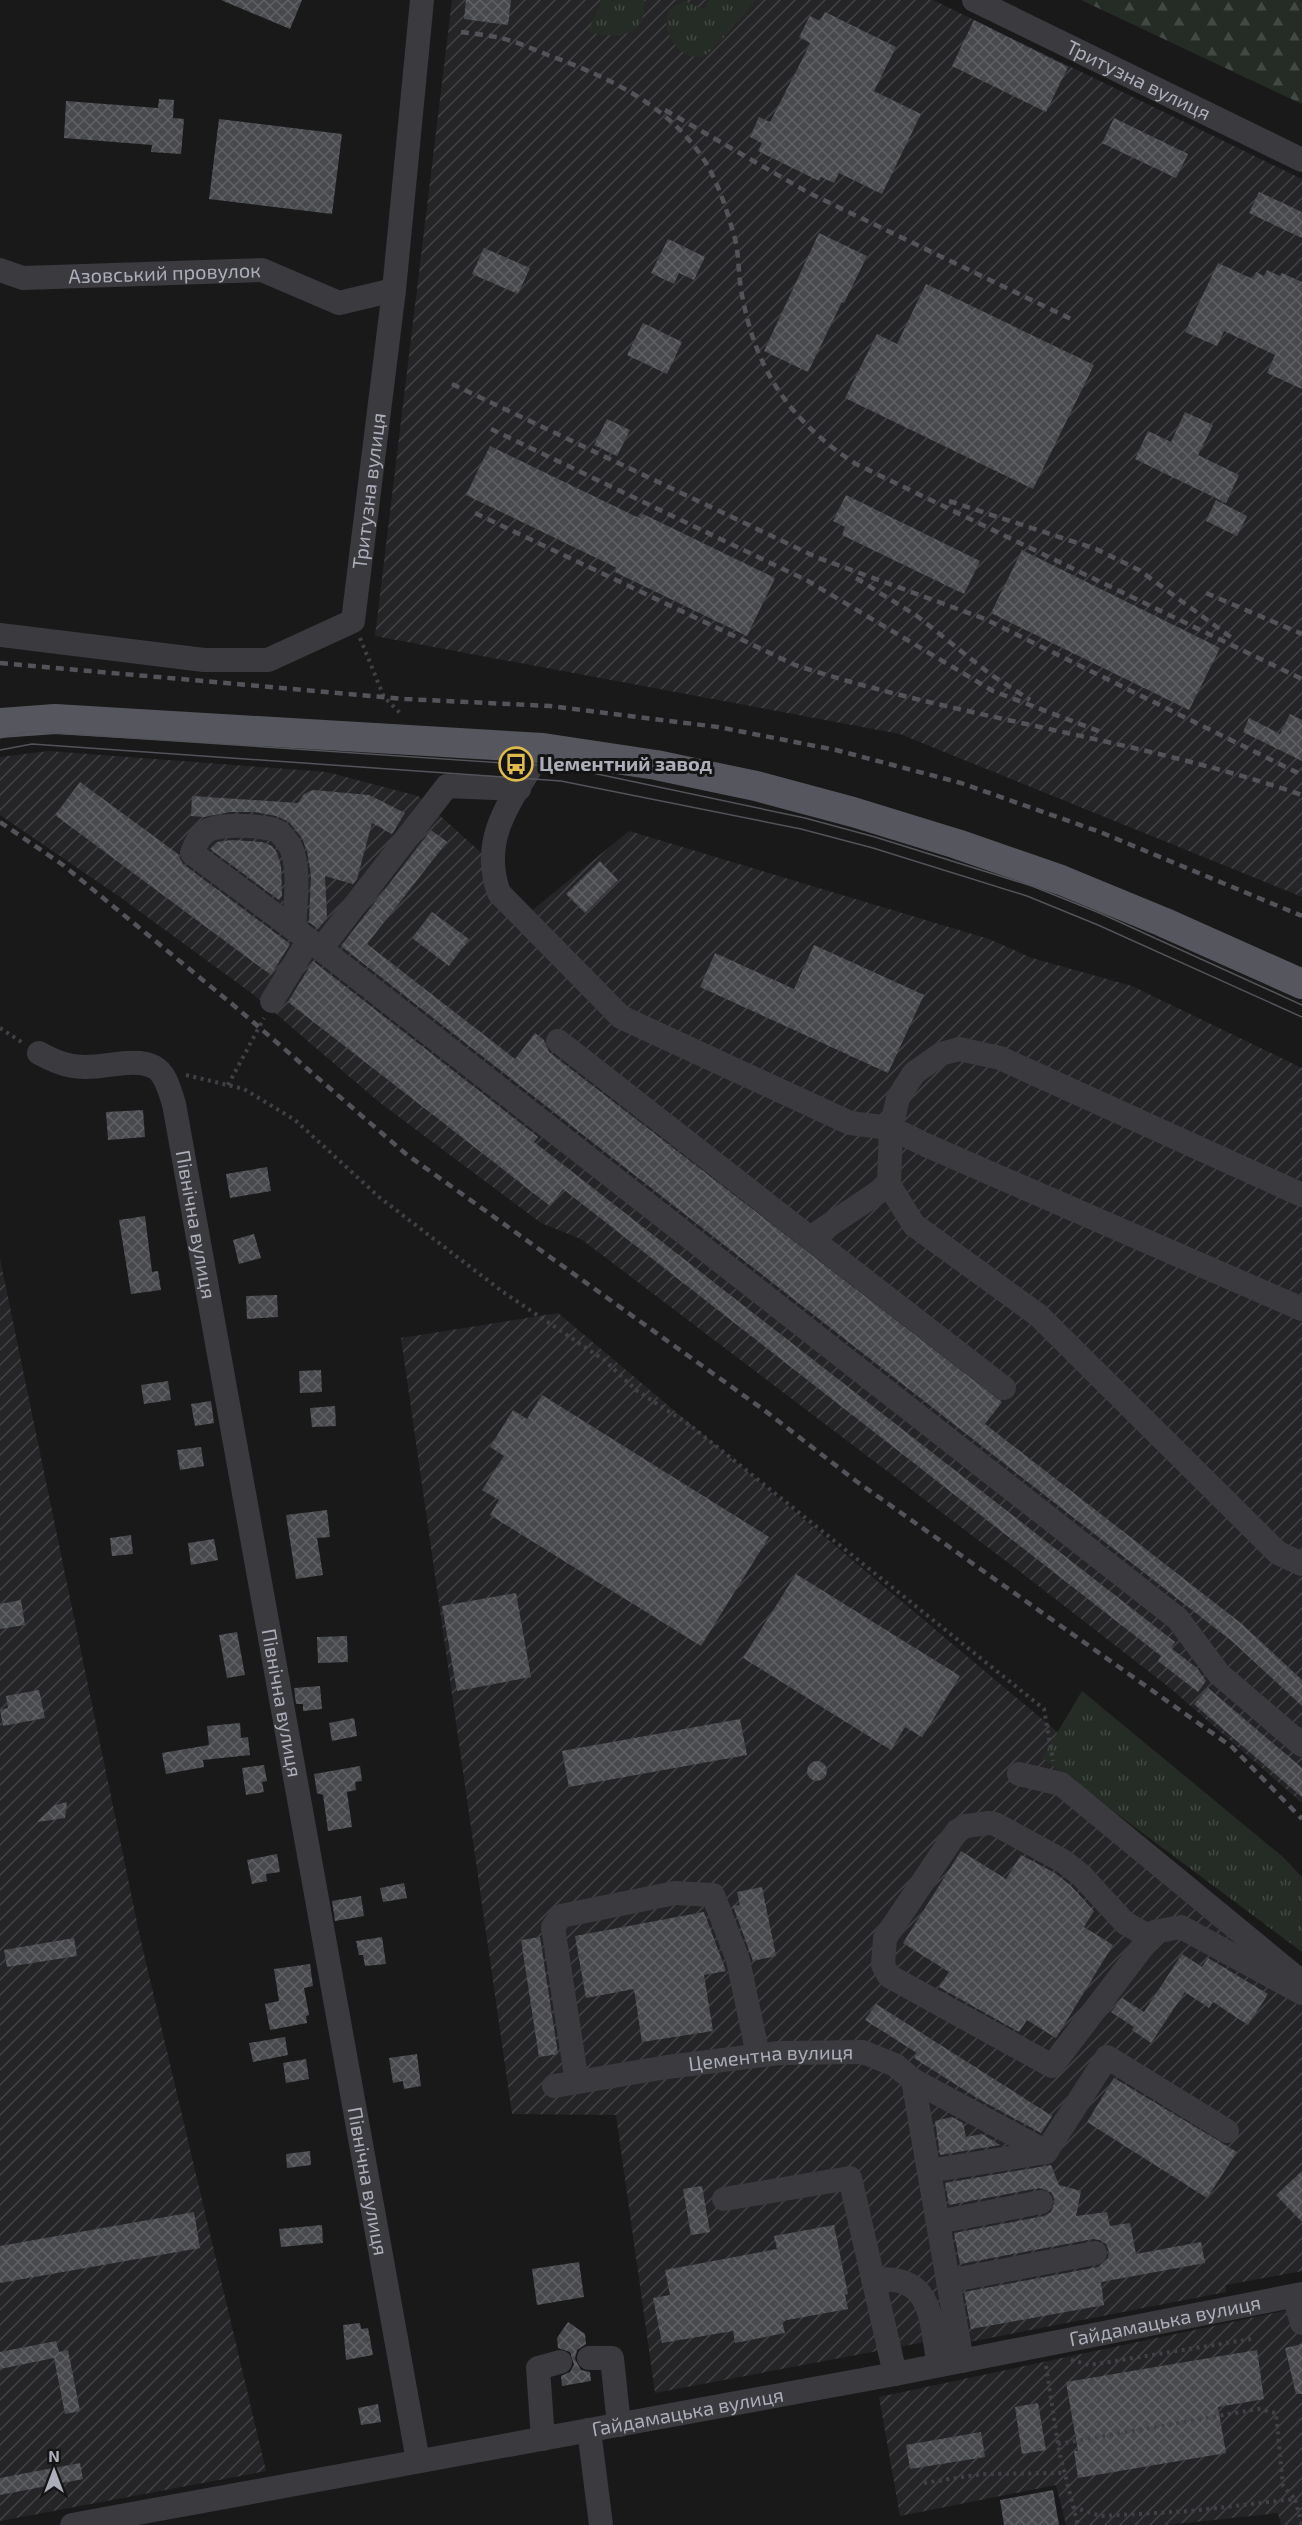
<svg xmlns="http://www.w3.org/2000/svg" width="1302" height="2525" font-family="'Exo 2',sans-serif">
<defs>
<pattern id="industrial-furrows" width="10" height="10" patternUnits="userSpaceOnUse" patternTransform="scale(1.5)"><rect width="10" height="10" fill="#252527"/><path d="M-1 1l2-2M0 10L10 0M9 11l2-2" fill="none" stroke="#424244"/></pattern>
<pattern id="grass-tufts" width="24" height="20" patternUnits="userSpaceOnUse" patternTransform="scale(1.5)"><rect width="24" height="20" fill="#252c26"/><path d="M3 7l-1-3M5 7V3M7 7l1-3M15 17l-1-3M17 17v-4M19 17l1-3" fill="none" stroke="#424843"/></pattern>
<pattern id="forest-firs" width="22" height="20" patternUnits="userSpaceOnUse" patternTransform="scale(1.5)"><rect width="22" height="20" fill="#252c26"/><path d="M5 1l3.5 6h-7zM16 11l3.5 6h-7z" fill="#424843"/></pattern>
<pattern id="building-cross-hatch" width="8" height="8" patternUnits="userSpaceOnUse" patternTransform="scale(1.5)"><rect width="8" height="8" fill="#48494d"/><path d="M0 0l8 8M0 8l8-8" fill="none" stroke="#606165"/></pattern>
</defs>
<rect width="100%" height="100%" fill="#19191a"/>
<!-- industrial -->
<path fill="url(#industrial-furrows)" d="M452,0H933L1302,179V897L900,734L375,636Z
M49,751L327,772L418,796L485,856L519,921L629,831L989,939L1032,958L1132,986L1302,1068V1803L1170,1688L1040,1587L581,1239L541,1223L379,1102L254,995L120,897L0,815V757Z
M0,1259L140,1937L266,2471L0,2521Z
M558,1313L1080,1751L1108,1836L1302,1999V2271L1226,2285V2292L943,2347L941,2339L655,2393L616,2115L512,2114L401,1338Z
M1302,2307V2525H1281L1278,2513L1167,2525H1066L1056,2485L900,2516L879,2397Z"/>
<!-- grass -->
<path fill="url(#grass-tufts)" d="M602,0H644C647,38 618,39 588,32Z
M709,0H756C744,12 717,49 705,55C683,66 654,27 672,8C675,5 681,3 685,1L705,10Z
M1082,1691L1283,1857L1302,1877V1952L1042,1758Z"/>
<!-- forest -->
<path fill="url(#forest-firs)" d="M1081,0H1300L1302,1V104Z"/>
<!-- building -->
<path fill="url(#building-cross-hatch)" d="M221,0H302L290,29Z
M466,0H511L508,25L464,19Z
M825,12L896,47L874,91L921,114L882,194L839,173L834,183L821,177L819,181L758,151L762,143L750,137L759,117L770,122L806,52L810,43L799,37L810,16L820,21Z
M974,20L1068,67L1046,112L952,66Z
M159,99L174,100L173,118L184,119L181,154L151,152L152,145L64,138L66,101L158,108Z
M1114,118L1188,154L1176,178L1102,143Z
M219,119L342,134L332,214L209,199Z
M1259,192L1302,212V238L1249,213Z
M819,233L867,256L844,303L842,302L808,372L764,351Z
M668,239L705,257L694,280L679,273L674,284L651,273Z
M484,248L530,268L518,294L472,274Z
M1218,263L1253,279L1256,272L1264,276L1267,270L1280,276L1282,273L1302,282V389L1267,373L1275,355L1224,331L1217,346L1185,332Z
M926,284L1094,365L1033,489L845,398L877,334L897,344Z
M643,323L682,342L667,374L627,355Z
M1185,412L1213,425L1198,455L1239,475L1226,503L1135,459L1148,431L1171,442Z
M607,419L630,430L617,456L594,445Z
M490,446L639,518L641,513L775,578L747,636L615,572L617,568L466,495Z
M846,495L980,561L964,594L842,535L845,527L833,521Z
M1216,500L1247,516L1237,536L1206,521Z
M1022,550L1220,648L1189,710L991,613Z
M1290,714L1302,720V761L1243,732L1249,718L1280,734Z
M80,782L178,854L183,864L290,944L271,975L55,815Z
M313,790L369,795L405,813L392,834L372,823L357,879L353,884L325,876L327,918L318,929L309,922L311,875L307,851L302,838L289,822L276,816L255,812H230L204,817L191,816L192,796L298,803L304,794Z
M431,830L447,842L367,944L515,1059L535,1033L544,1040L549,1052L1002,1402L985,1424L1242,1624L1302,1680V1706L1233,1642L341,946Z
M232,840L262,842L272,846L277,853L281,866L282,896L279,900L210,849L217,842Z
M600,861L618,880L585,913L566,894Z
M432,912L469,939L449,966L412,938Z
M814,945L924,995L888,1073L700,987L715,953L794,989Z
M313,961L538,1137L534,1142L1175,1642L1171,1648L1197,1668L1206,1681L1198,1692L1158,1661L1161,1656L563,1189L550,1206L288,1002Z
M143,1110L145,1137L108,1140L106,1112Z
M267,1167L271,1191L230,1198L226,1174Z
M145,1216L152,1272L158,1271L161,1290L131,1294L119,1220Z
M254,1234L261,1258L239,1264L233,1240Z
M277,1295L278,1317L247,1319L246,1296Z
M321,1370L322,1392L300,1393L299,1371Z
M168,1381L171,1400L144,1404L141,1385Z
M542,1395L769,1537L701,1646L490,1515L499,1500L482,1490L504,1456L490,1447L513,1410L527,1419Z
M211,1401L214,1423L195,1426L191,1404Z
M335,1406L336,1426L312,1427L310,1408Z
M201,1447L204,1466L180,1470L177,1450Z
M327,1510L330,1537L317,1538L323,1575L296,1579L286,1515Z
M131,1535L133,1554L112,1556L110,1538Z
M214,1539L218,1560L191,1565L188,1543Z
M796,1574L960,1676L922,1737L905,1727L891,1750L743,1658Z
M516,1593L531,1677L457,1691L442,1606Z
M21,1600L25,1625L0,1629V1604Z
M237,1632L245,1675L227,1678L219,1635Z
M347,1636L348,1662L318,1663L317,1637Z
M320,1686L322,1709L303,1711V1704H296L294,1688Z
M1208,1688L1302,1768V1797L1194,1704Z
M39,1690L45,1718L3,1726L0,1710L8,1708L6,1696Z
M354,1718L357,1736L332,1741L329,1723Z
M740,1719L747,1755L569,1787L562,1751Z
M240,1723L241,1738L248,1737L250,1755L203,1760L204,1767L166,1774L162,1753L209,1745L207,1726Z
M807 1771a10 10 0 1 1 20 0a10 10 0 1 1-20 0Z
M264,1765L267,1781L262,1782L264,1792L246,1795L242,1768Z
M360,1766L362,1781L355,1782L356,1790L347,1792L352,1827L328,1831L323,1795L317,1793L314,1774Z
M67,1802L65,1818L37,1822L55,1805Z
M961,1851L1006,1879L1021,1855L1055,1873L1071,1886L1094,1911L1084,1927L1113,1945L1056,2038L1027,2020L1019,2032L939,1987L949,1972L903,1943Z
M277,1854L280,1872L266,1874L267,1881L252,1884L247,1860Z
M404,1883L407,1898L383,1902L380,1888Z
M762,1887L776,1956L753,1961L733,1906L740,1905L737,1892Z
M361,1896L364,1916L335,1921L332,1901Z
M704,1912L726,1971L704,1975L713,2031L642,2042L634,1989L586,1998L575,1936Z
M382,1937L386,1964L365,1966L363,1955H359L356,1941Z
M540,1937L558,2054L539,2057L521,1940Z
M74,1938L77,1956L7,1967L4,1950Z
M1182,1954L1202,1967L1208,1958L1268,1994L1248,2025L1213,2002L1209,2008L1185,1992L1151,2043L1132,2030L1134,2027L1111,2012L1122,1998L1144,2012Z
M310,1964L313,1986L304,1988L309,2015L306,2016L307,2023L270,2030L265,2004L279,2001L274,1969Z
M876,2004L1052,2116L1041,2133L977,2098L914,2058L917,2053L865,2020Z
M285,2037L288,2055L253,2062L249,2043Z
M417,2054L421,2086L404,2089L403,2081L393,2083L389,2058Z
M306,2059L309,2079L286,2083L283,2063Z
M1114,2078L1237,2152L1207,2198L1087,2122Z
M952,2117L963,2123L966,2137L982,2134L1000,2145L940,2155L935,2121Z
M310,2151L311,2165L287,2168L286,2154Z
M1051,2165L1059,2185L1081,2191L1076,2216L1107,2212L1110,2226L1130,2223L1136,2254L1201,2242L1205,2263L1101,2282L1104,2305L971,2329L964,2292L1098,2267L1108,2258L1109,2251L1106,2244L1100,2240L1093,2239L960,2264L954,2233L1044,2216L1051,2212L1055,2200L1051,2192L1039,2188L949,2205L945,2183Z
M1302,2171V2222L1276,2195Z
M702,2186L710,2232L691,2235L683,2189Z
M194,2212L200,2248L0,2283V2246Z
M322,2225L323,2243L281,2247L279,2229Z
M834,2225L848,2294L845,2295L848,2309L782,2321L785,2333L735,2343L733,2331L662,2343L653,2298L670,2295L665,2270L777,2249L774,2236Z
M579,2262L584,2297L537,2305L532,2269Z
M568,2322L585,2334L586,2344L577,2350L575,2359L581,2370L590,2372L591,2381L562,2386L561,2376L570,2372L574,2365L570,2352L558,2348L557,2338Z
M360,2323L361,2329L368,2328L373,2355L346,2360L343,2325Z
M56,2341L59,2352L68,2350L80,2411L65,2414L54,2358L0,2369V2352Z
M1302,2344V2394H1296L1285,2348Z
M1257,2350L1264,2399L1218,2407L1226,2453L1078,2478L1074,2451H1078L1066,2382Z
M1038,2403L1046,2450L1022,2454L1015,2407Z
M378,2404L381,2422L361,2425L358,2408Z
M981,2432L985,2457L910,2469L906,2445Z
M80,2463L83,2479L0,2495V2478Z
M1053,2490L1059,2525H1004L1000,2500Z"/>
<g fill="none" stroke-linecap="round" stroke-linejoin="round">
<!-- path -->
<path stroke="#404146" stroke-width="4" stroke-dasharray="3 4.5" stroke-linecap="butt" d="M360,638L384,697L402,715
M0,1028L23,1043
M186,1075L244,1089L295,1120L379,1197L503,1292L604,1360L636,1390L691,1426L1044,1709L1053,1761
M228,1085L264,1018
M1071,2360L1090,2365L1251,2339
M1046,2366L1059,2451L1078,2525
M1058,2444L1258,2409L1276,2413L1283,2486L1295,2499
M924,2483L982,2474L1064,2473
M1073,2507L1101,2516L1191,2511L1295,2499L1302,2525"/>
<!-- minor -->
<g stroke="#3a3a3f" stroke-width="24">
<path id="s1" d="M974,0L1302,160"/>
<path id="s2" d="M0,270L23,278L262,270L339,303L394,290"/>
<path id="s3" d="M0,635L204,660H268L353,621L394,290L422,0"/>
<path d="M543,748C515,796 478,835 499,893L621,1017L850,1123L891,1128L928,1146L1302,1309"/>
<path d="M294,929C295,906 301,866 290,846C288,843 282,835 279,832C267,825 218,823 207,831C198,837 196,844 192,853L321,949L447,786L519,789"/>
<path d="M321,949L1178,1619L1219,1674L1302,1745"/>
<path d="M272,1001L309,940"/>
<path d="M558,1041L810,1238L889,1185"/>
<path id="s4" d="M39,1053C54,1061 67,1067 84,1067C106,1068 134,1057 154,1067C166,1073 170,1092 174,1104L418,2461"/>
<path d="M1302,1195L1000,1058L959,1049L941,1054L914,1073L898,1098L891,1128L889,1185L914,1225L1038,1315L1278,1553L1302,1564"/>
<path d="M810,1238L1004,1388"/>
<path d="M1019,1774L1061,1784L1298,1979"/>
<path d="M1150,1937L1125,1923L1081,1875L1063,1861L995,1824L989,1823L966,1826L957,1831L885,1938L883,1965L889,1976L1052,2066L1154,1932L1181,1927L1302,1993"/>
<path d="M913,2080L1046,2152L1107,2057L1227,2131"/>
<path d="M577,2082L553,1927L561,1916L675,1893L713,1895L738,1960L758,2055"/>
<path id="s5" d="M554,2086L667,2067L779,2053L863,2052L895,2065L913,2080L962,2361"/>
<path d="M929,2171L1046,2152"/>
<path d="M724,2199L850,2178L895,2374"/>
<path d="M938,2222L1041,2202"/>
<path d="M873,2280C934,2273 930,2320 939,2365"/>
<path d="M948,2281L1095,2253"/>
<path d="M1294,2296L1302,2323"/>
<path d="M589,2358H612L619,2425"/>
<path d="M589,2430L601,2525"/>
<path d="M543,2439L538,2368L560,2362"/>
<path id="s6" d="M72,2525L895,2374L1302,2294"/>
</g>
<!-- major -->
<path stroke="#56575e" stroke-width="30" d="M0,723L55,719L543,748L656,765L756,786L853,812L957,844L1061,880L1163,922L1302,984"/>
<!-- tram -->
<path stroke="#53545a" stroke-width="1.5" d="M0,738L27,731L564,767L805,818L875,837L1032,886L1102,914L1302,1005
M0,750L32,744L561,781L801,829L873,848L1027,896L1098,925L1302,1017"/>
<!-- rail -->
<path stroke="#53545a" stroke-width="4.5" stroke-dasharray="8 6" stroke-linecap="butt" d="M461,32C474,34 488,35 501,38C517,42 533,49 548,55C608,77 671,106 706,163C719,185 727,211 734,235C739,252 738,271 741,289C754,368 789,421 856,464L1302,679
M665,110L809,193L1071,319
M452,384L816,557L985,619L1302,775
M491,429L808,581L993,691L1101,732
M949,501L1096,549L1139,570L1232,638
M475,513L795,665C961,719 1136,738 1302,795
M856,578L917,616L990,674L1030,700
M1206,593L1302,634
M0,663L405,699L550,706L718,727L836,750L961,783L1100,832L1302,916
M0,822L63,865L238,1009L406,1154L764,1410L856,1481L1232,1747L1302,1819"/>
</g>
<!-- icons -->
<defs>
<symbol id="bus-ring" viewBox="-11 -11 22 22"><circle r="9.5" fill="#141415" stroke="#dfbb4c" stroke-width="1.5"/><path d="M-5-6H5V4H4V6H2V4H-2V6H-4V4H-5ZM-3.5-4V0h7V-4ZM-3.5 1.2v1.5H-2V1.2ZM2 1.2v1.5H3.5V1.2Z" fill="#dfbb4c"/></symbol>
</defs>
<g fill-rule="evenodd">
<use href="#bus-ring" x="497" y="745" width="38" height="38"/>
</g>
<g text-anchor="middle" stroke-width="6" stroke-linejoin="round" paint-order="stroke">
<!-- street labels -->
<g font-size="20" fill="#acafb9" stroke="#141415">
<text dy="7" stroke="none"><textPath href="#s1" startOffset="183">Тритузна вулиця</textPath></text>
<text dy="7" stroke="none"><textPath href="#s2" startOffset="166">Азовський провулок</textPath></text>
<text dy="7" stroke="none"><textPath href="#s3" startOffset="494">Тритузна вулиця</textPath></text>
<text dy="7" stroke="none"><textPath href="#s4" startOffset="284">Північна вулиця</textPath></text>
<text dy="7" stroke="none"><textPath href="#s4" startOffset="770">Північна вулиця</textPath></text>
<text dy="7" stroke="none"><textPath href="#s5" startOffset="219">Цементна вулиця</textPath></text>
<text dy="7" stroke="none"><textPath href="#s4" startOffset="1256">Північна вулиця</textPath></text>
<text dy="7" stroke="none"><textPath href="#s6" startOffset="1112">Гайдамацька вулиця</textPath></text>
<text dy="7" stroke="none"><textPath href="#s6" startOffset="626">Гайдамацька вулиця</textPath></text>
</g>
<!-- poi labels -->
<g font-size="20" font-weight="bold" fill="#acafb9" stroke="#141415" text-anchor="start">
<text x="539" y="771">Цементний завод</text>
</g>
</g>
<!-- north arrow -->
<g transform="translate(54 2471)" stroke="#141415" stroke-width="4.5" paint-order="stroke">
<path d="M0-4.5L10 22L0 15L-10 22Z" fill="#acafb9"/>
<text y="-9" font-size="16" font-weight="bold" text-anchor="middle" fill="#acafb9">N</text>
</g>
</svg>
